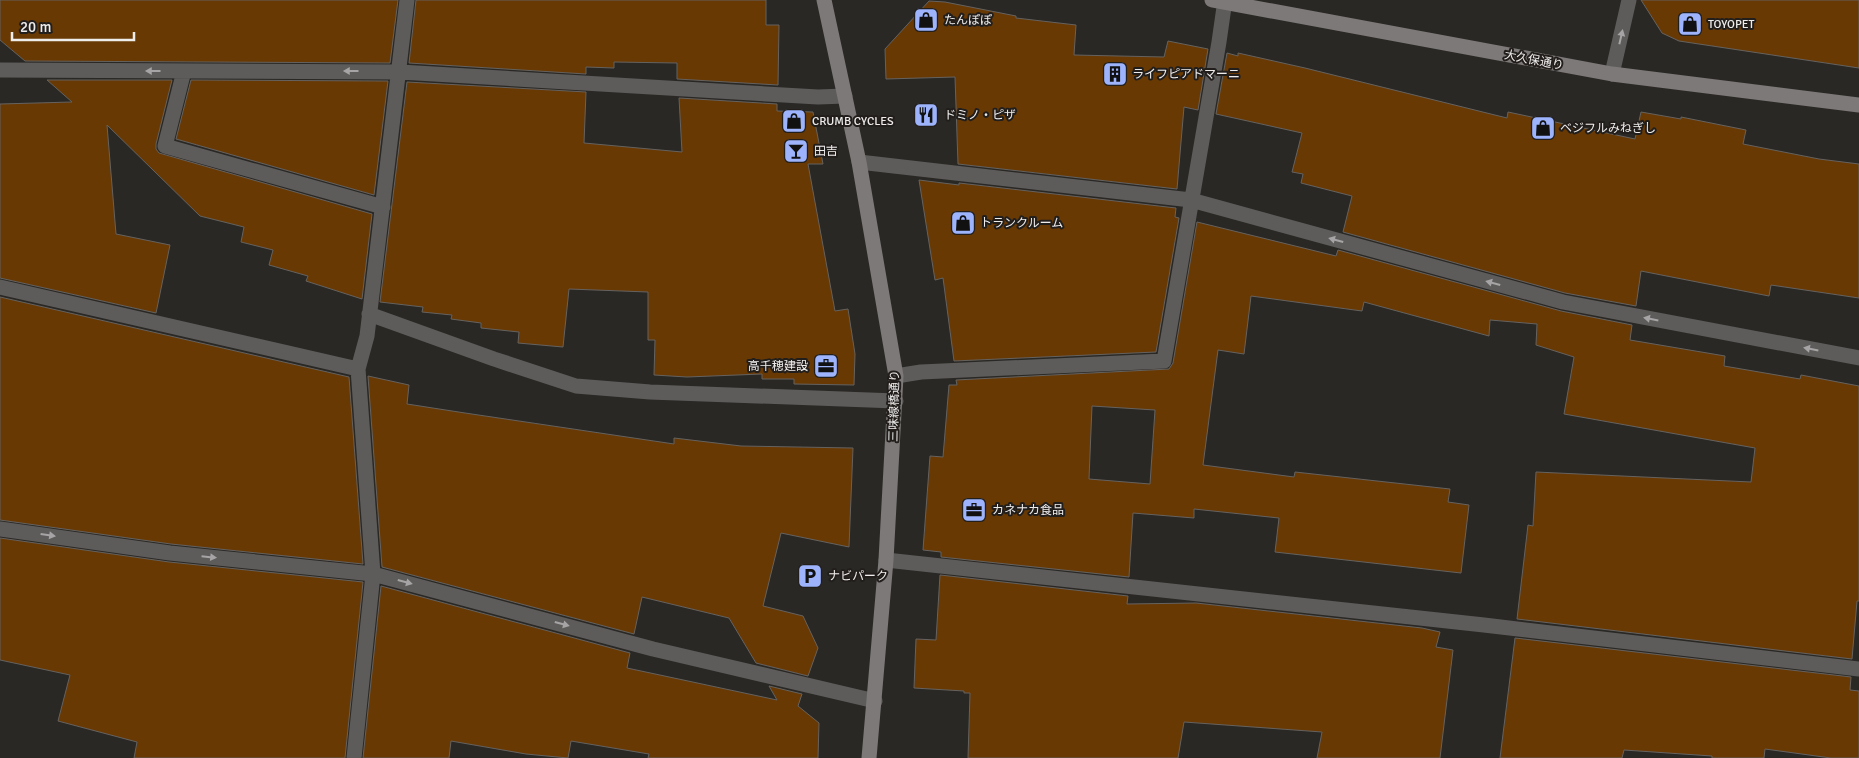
<svg xmlns="http://www.w3.org/2000/svg" width="1859" height="758" font-family="Signika,'Noto Sans JP',sans-serif">
<rect width="100%" height="100%" fill="#2a2825"/>
<!-- building -->
<path fill="#693904" stroke="#65625f" fill-rule="evenodd" d="M0,0H398L390,63L25,61L0,40Z
M416,0H766V25H779L778,85L677,79V63L614,62V68L586,67V74L409,63Z
M1641,0H1859V68L1679,41L1662,33Z
M929,1L945,2L1016,16V18L1076,25L1074,55L1164,57L1168,41L1208,49L1198,110L1184,107L1177,189L958,164L955,77L886,79L885,49Z
M1227,53L1238,56V53L1305,68L1507,118L1508,112L1635,139L1641,112L1681,119V117L1746,130L1743,144L1819,159L1859,164V298L1771,285L1769,296L1641,271L1636,306L1565,293L1343,232L1352,196L1301,183L1303,174L1292,172L1302,133L1216,114Z
M47,80H172L156,144V149L159,153L372,214L362,299L306,281L308,276L269,265L273,250L241,242L244,227L200,216L107,125L116,234L170,245L156,313L0,278V104L72,102Z
M191,80L388,81L374,195L176,139Z
M407,82L586,92L584,143L682,152L679,98L777,104V111L813,112L823,164H808L835,311L848,309L855,354L854,385L794,384V379H762V374L687,377L654,375L655,340H648V292L569,289L563,347L518,343L519,332L481,328V323L451,319L452,315L422,312L423,307L380,302Z
M919,180L959,185V183L1176,208L1175,217L1179,218L1156,352L954,361L943,278L935,280Z
M1197,222L1336,256L1338,250L1561,311L1632,325L1630,340L1725,356L1724,366L1800,379L1801,375L1859,386V601H1857L1852,659L1517,619L1528,525L1533,526L1536,472L1751,482L1755,448L1564,414L1574,357L1536,345L1537,324L1490,320L1489,336L1364,302L1362,311L1251,296L1244,354L1218,350L1203,465L1294,477L1295,472L1450,489L1448,502L1469,505L1461,573L1275,552L1279,518L1194,509V518L1133,513L1129,577L941,557V552L923,550L930,456L943,457L949,385H957L956,380L1169,369L1173,363ZM1092,406L1155,410L1150,484L1089,479Z
M0,297L349,377L363,564L171,544L0,520Z
M368,376L409,385L407,404L465,413L674,444V438L741,446L853,448L849,547L781,533L763,606L803,616L818,648L808,676L756,663L729,618L642,597L634,634L382,567Z
M0,538L169,562L363,582L345,758H134L137,742L58,721L70,675L0,660Z
M940,575L1128,596L1127,604L1196,603L1422,628L1440,632L1436,647L1453,650L1440,758H1317L1322,732L1184,722L1178,758H968L970,693H964V691L914,688L916,639L936,640Z
M381,586L630,653L627,668L777,700L769,686L802,694L798,706L819,723L818,758H648L649,754L571,741L568,758L526,754L451,741L449,758H363Z
M1515,638L1851,677L1850,690L1859,691V758H1831L1765,749L1764,758H1712V756L1624,750L1622,758H1500Z"/>
<g fill="none" stroke-linecap="round" stroke-linejoin="round">
<!-- street -->
<path stroke="#5e5c5b" stroke-width="15" d="M0,70L400,72L818,97L845,96
M184,71L165,146L383,207
M1612,74L1629,0
M859,162L1191,200L1563,302L1859,358
M0,287L358,369
M369,314L494,359L576,386L650,392L896,401
M896,376L921,372L1164,361L1219,42L1225,0
M0,529L170,553L373,574L653,649L875,701
M886,560L1484,625L1859,669
M354,758L373,574L358,369L367,336L407,0"/>
<!-- secondary -->
<path stroke="#7c7978" stroke-width="15" d="M824,0L859,162L896,376L886,560L869,758
M1212,0L1612,74L1859,105"/>
</g>
<!-- one-way arrows -->
<defs><path id="oneway-solid" d="M-6-.8H1V-3.2L6.5 0L1 3.2V.8H-6Z" transform="scale(1.25)"/></defs>
<g fill="#a6a4a4">
<use href="#oneway-solid" transform="translate(1621 37) rotate(-77)"/>
<use href="#oneway-solid" transform="translate(153 71) rotate(-180)"/>
<use href="#oneway-solid" transform="translate(351 71) rotate(-180)"/>
<use href="#oneway-solid" transform="translate(1336 240) rotate(-165)"/>
<use href="#oneway-solid" transform="translate(1493 283) rotate(-165)"/>
<use href="#oneway-solid" transform="translate(1651 319) rotate(-169)"/>
<use href="#oneway-solid" transform="translate(1811 349) rotate(-169)"/>
<use href="#oneway-solid" transform="translate(48 535) rotate(8)"/>
<use href="#oneway-solid" transform="translate(209 557) rotate(6)"/>
<use href="#oneway-solid" transform="translate(405 582) rotate(15)"/>
<use href="#oneway-solid" transform="translate(562 624) rotate(15)"/>
</g>
<!-- icons -->
<defs>
<symbol id="shop-square" viewBox="-11 -11 22 22"><rect x="-9" y="-9" width="18" height="18" rx="4" fill="#9db4fd" stroke="#211e1c"/><path d="M-5-2.5h2.3a2.7 3.5 0 0 1 5.4 0H5L5.5 6h-11ZM-1.5-2.5h3a1.5 2.3 0 0 0-3 0Z" fill="#111"/></symbol>
<symbol id="building-square" viewBox="-11 -11 22 22"><rect x="-9" y="-9" width="18" height="18" rx="4" fill="#9db4fd" stroke="#211e1c"/><path d="M-4-6H4V6H1V3H-1V6H-4ZM-2.5-4.3h1.7v1.8h-1.7ZM.8-4.3h1.7v1.8H.8ZM-2.5-1h1.7V.8h-1.7ZM.8-1h1.7V.8H.8Z" fill="#111"/></symbol>
<symbol id="restaurant-square" viewBox="-11 -11 22 22"><rect x="-9" y="-9" width="18" height="18" rx="4" fill="#9db4fd" stroke="#211e1c"/><path d="M-5-6h1v4h1v-4h1v4h1v-4h1v5L-1.5 .5V6h-2V.5L-5-1ZM5-6V6H3V1.5H1.5Q1.5-4 5-6Z" fill="#111"/></symbol>
<symbol id="bar-square" viewBox="-11 -11 22 22"><rect x="-9" y="-9" width="18" height="18" rx="4" fill="#9db4fd" stroke="#211e1c"/><path d="M-6-5H6L.8 .8V4.5H3.5V6h-7V4.5H-.8V.8Z" fill="#111"/></symbol>
<symbol id="office-square" viewBox="-11 -11 22 22"><rect x="-9" y="-9" width="18" height="18" rx="4" fill="#9db4fd" stroke="#211e1c"/><path d="M-6-3h4V-5.5h4V-3h4V5H-6ZM-1-4.5V-3h2v-1.5ZM-6 0V1H6V0Z" fill="#111"/></symbol>
<symbol id="parking-square" viewBox="-11 -11 22 22"><rect x="-9" y="-9" width="18" height="18" rx="4" fill="#9db4fd" stroke="#211e1c"/><path d="M-3.5-5.5H1a3.5 3.5 0 0 1 0 7H-1V5.5H-3.5ZM-1-3.4V-.6H.8a1.4 1.4 0 0 0 0-2.8Z" fill="#111"/></symbol>
</defs>
<g fill-rule="evenodd">
<use href="#shop-square" x="912" y="6" width="28" height="28"/>
<use href="#shop-square" x="1676" y="10" width="28" height="28"/>
<use href="#building-square" x="1101" y="60" width="28" height="28"/>
<use href="#restaurant-square" x="912" y="101" width="28" height="28"/>
<use href="#shop-square" x="780" y="107" width="28" height="28"/>
<use href="#shop-square" x="1529" y="114" width="28" height="28"/>
<use href="#bar-square" x="782" y="137" width="28" height="28"/>
<use href="#shop-square" x="949" y="209" width="28" height="28"/>
<use href="#office-square" x="812" y="352" width="28" height="28"/>
<use href="#office-square" x="960" y="496" width="28" height="28"/>
<use href="#parking-square" x="796" y="562" width="28" height="28"/>
</g>
<g text-anchor="middle" stroke-width="4" stroke-linejoin="round" paint-order="stroke">
<!-- poi labels -->
<g font-size="12" fill="#efedec" stroke="#211e1c" text-anchor="start">
<text x="944" y="24">たんぽぽ</text>
<text x="1708" y="28">TOYOPET</text>
<text x="1132" y="78">ライフピアドマーニ</text>
<text x="944" y="119">ドミノ・ピザ</text>
<text x="812" y="125">CRUMB CYCLES</text>
<text x="1560" y="132">ベジフルみねぎし</text>
<text x="814" y="155">田吉</text>
<text x="980" y="227">トランクルーム</text>
<text x="808" y="370" text-anchor="end">高千穂建設</text>
<text x="992" y="514">カネナカ食品</text>
<text x="828" y="580">ナビパーク</text>
</g>
<!-- street labels -->
<g font-size="12" fill="#efedec" stroke="#211e1c">
<text transform="translate(1534 60) rotate(11)" y="4">大久保通り</text>
<text transform="translate(894 406) rotate(-89)" y="4">三味線橋通り</text>
</g>
</g>
<!-- scale -->
<path d="M12 32v8h122v-8" fill="none" stroke="#efedec" stroke-width="2.5"/>
<text x="20" y="32" font-size="15" fill="#efedec" stroke="#211e1c" stroke-width="4" paint-order="stroke">20 m</text>
</svg>
